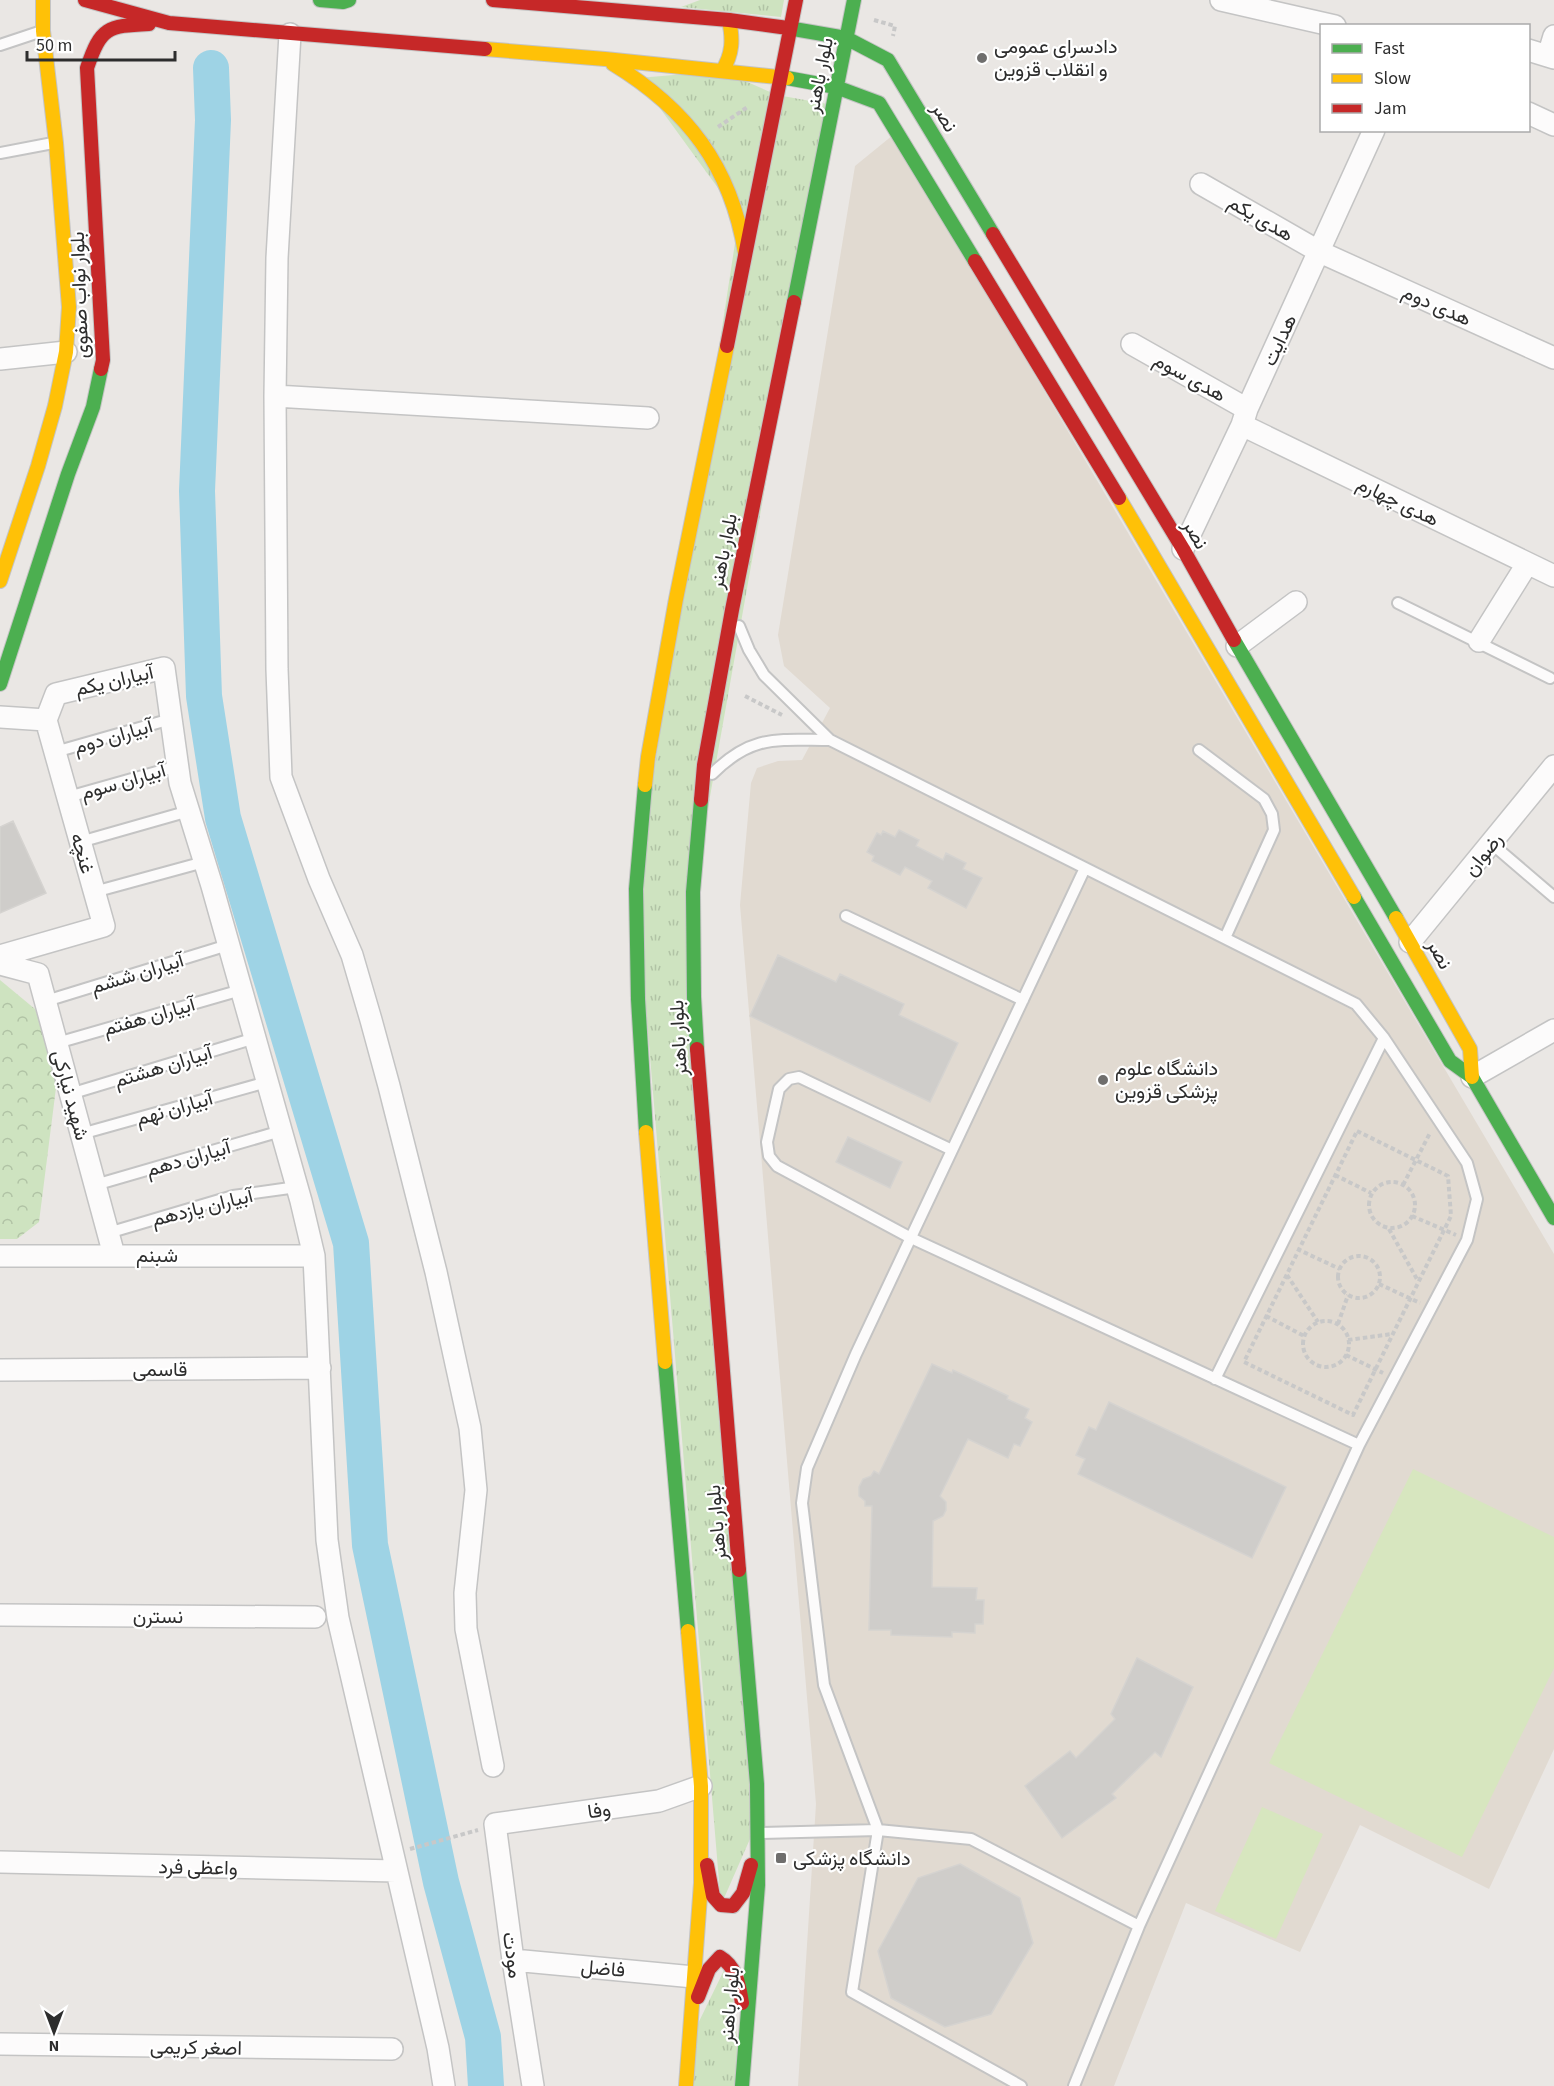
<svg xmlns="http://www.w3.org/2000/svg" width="1554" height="2086" font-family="'Source Sans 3',Vazirmatn,sans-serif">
<defs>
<pattern id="grass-tufts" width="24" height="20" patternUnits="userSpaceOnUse" patternTransform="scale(1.5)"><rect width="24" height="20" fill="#cee3c0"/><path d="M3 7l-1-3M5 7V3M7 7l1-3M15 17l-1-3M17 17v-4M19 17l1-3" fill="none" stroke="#b1c3a5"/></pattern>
<pattern id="park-crowns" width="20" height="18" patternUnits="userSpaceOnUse" patternTransform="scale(1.5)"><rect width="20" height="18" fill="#cee3c0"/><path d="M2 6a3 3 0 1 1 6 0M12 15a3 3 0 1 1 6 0" fill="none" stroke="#b1c3a5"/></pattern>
</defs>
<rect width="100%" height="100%" fill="#eae7e4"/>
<!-- education -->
<path fill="#e1dad1" d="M893,135L1554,1254V1749L1489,1889L1360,1825L1300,1952L1186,1903L1114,2086H798L816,1804L740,905L751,783L757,768L778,761L802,760L830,708L784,666L778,635L855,166Z"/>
<!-- grass -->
<path fill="url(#grass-tufts)" d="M700,0H784L781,17L681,7Z
M722,71L777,95L833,105L693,892L757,1823L721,1905L636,889L739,217L638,78Z
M729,1960L742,2086H686L689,2042Z"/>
<!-- park -->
<path fill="url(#park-crowns)" d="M0,980L35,1009L58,1072L39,1222L17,1239H0Z"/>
<!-- pitch -->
<path fill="#d7e6bf" d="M1413,1469L1554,1537V1668L1462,1857L1269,1763Z
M1262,1807L1323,1834L1276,1939L1215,1911Z"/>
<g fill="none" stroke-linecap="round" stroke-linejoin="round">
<!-- river -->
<path stroke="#9ed3e5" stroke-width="36" d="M211,68L213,120L197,491L204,696L223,818L351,1243L370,1545L441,1882L483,2037L486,2086"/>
</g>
<!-- building -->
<path fill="#cfcdca" stroke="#d5d3d0" stroke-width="1.5" d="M13,821L46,893L0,913V827Z
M899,830L919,840L916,846L943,860L946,853L966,863L963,869L982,878L966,908L928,888L932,881L905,867L900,875L872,861L874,856L867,852L877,833L881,835L883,831L895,837Z
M778,955L836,982L840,974L904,1004L899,1015L958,1043L930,1102L750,1016Z
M848,1137L902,1162L890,1188L836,1162Z
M932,1364L952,1373L953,1370L1008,1396L1007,1399L1029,1409L1025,1418L1032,1422L1020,1446L1014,1444L1008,1458L968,1439L940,1496L946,1502V1510L943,1516L933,1521L932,1587L977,1588L976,1600H984L983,1624H975V1633L952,1632V1637L891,1635V1630H869L872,1506H865V1501L859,1496V1487L863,1479L871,1476L874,1471L879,1474Z
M1109,1402L1286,1487L1252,1558L1078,1474L1085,1459L1076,1455L1089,1427L1096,1430Z
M1137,1658L1193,1687L1161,1757L1155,1752L1112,1794L1116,1798L1062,1838L1025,1786L1070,1751L1076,1758L1115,1719L1111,1714Z
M960,1864L1020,1898L1033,1943L991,2014L945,2027L891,1998L878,1951L918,1878Z"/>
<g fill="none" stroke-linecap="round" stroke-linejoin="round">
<defs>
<path id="lane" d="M0,45L42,31
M0,153L53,143
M1398,603L1550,678
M739,626L749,650L764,675L830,740L1356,1004L1384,1038L1467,1163L1477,1199L1467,1240L1359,1445L1139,1926L1074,2086
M1199,750L1264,799L1272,814L1274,830L1225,938
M55,752L171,719
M712,774C752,734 777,740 830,740
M68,797L178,766
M80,842L189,811
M1492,844L1554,897
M94,892L204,862
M846,916L1023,1000
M46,1001L228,945
M57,1043L241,990
M70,1094L255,1038
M81,1134L267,1082
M952,1150L799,1077L789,1079L779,1089L767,1142L769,1156L777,1166L911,1238L1359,1445
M95,1185L281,1131
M108,1233L233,1196L297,1187
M1215,1379L1384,1038
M761,1833L878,1830L824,1685L802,1503L807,1468L856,1354L1085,868
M1021,2086L852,1992L878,1830L971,1839L1139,1926"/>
<path id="street" d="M1221,0L1335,26
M290,34L277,258L275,396L277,669L281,777L319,879L352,955L371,1020L389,1086L436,1272L470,1428L476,1490L465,1593L466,1629L493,1766
M1528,50L1554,58
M1548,56L1554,36
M1528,113L1554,125
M1201,184L1320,252L1554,358
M1132,344L1247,409
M0,359L66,352
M275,396L648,418
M1242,425L1554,576
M1183,549L1242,425L1247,409L1374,130
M1479,641L1527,564
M1237,646L1296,602
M0,717L46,720L104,926L0,956
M46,720L56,694L164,668L180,783L212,886L301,1201L314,1256L327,1540L338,1618L438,2048L444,2086
M1410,942L1554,766
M0,964L38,974L114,1255
M1472,1077L1554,1030
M0,1256H314
M0,1370L320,1368
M0,1615L315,1617
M0,1862L396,1871
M513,1960L694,1977
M0,2044L392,2049
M533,2086L513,1960L495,1824L659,1801L701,1786"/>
<path id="fast" d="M320,0L343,2L349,0
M788,28L846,38L888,60L993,234
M787,78L836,87L879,103L975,261
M794,302L854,0
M1234,640L1396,918
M0,684L68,474L93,407L101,369
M645,785L636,889L638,999L646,1132
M1354,897L1450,1061L1472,1077L1554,1218
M697,1049L694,997L693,892L701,800
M665,1362L688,1631
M739,1570L757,1784L758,1885L742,2086"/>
<path id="slow" d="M485,49L605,59L787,78
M613,64C687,109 731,166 745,253
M722,71C733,54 733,39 729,20
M1119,498L1354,897
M0,581L38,466L55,406L66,352L69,307L56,143L43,31V0
M645,785L648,757L676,599L727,346
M1396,918L1470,1049L1472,1077
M646,1132L665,1362
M686,2086L701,1883V1786L688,1631"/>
<path id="jam" d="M85,0L169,23L485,49
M493,0L729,20L788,28
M993,234L1183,549L1234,640
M975,261L1119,498
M727,346L796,0
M101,369L103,360L87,68C101,27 107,26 149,24
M701,800L704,765L732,610L794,302
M697,1049L739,1570
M707,1865L713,1896L721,1905L733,1906L743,1893L751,1865
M698,1997L709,1969L720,1957C737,1967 739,1985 742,2003"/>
</defs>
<!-- lane casing -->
<use href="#lane" stroke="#c4c4c4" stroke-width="14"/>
<!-- street casing -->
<use href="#street" stroke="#c4c4c4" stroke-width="24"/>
<!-- fast casing -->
<use href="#fast" stroke="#c4c4c4" stroke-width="16"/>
<!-- slow casing -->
<use href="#slow" stroke="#c4c4c4" stroke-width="16"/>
<!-- jam casing -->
<use href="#jam" stroke="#c4c4c4" stroke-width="16"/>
<!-- path -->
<path stroke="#c8c8c8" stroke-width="4" stroke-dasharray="4.5 3" stroke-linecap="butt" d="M874,20L895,26L893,36
M718,127L749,106
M745,696L782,715
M1357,1131L1448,1176L1451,1216L1353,1415L1244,1362Z
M1335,1175L1371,1193
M1369 1205a23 23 0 1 1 46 0a23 23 0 1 1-46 0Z
M1403,1185L1430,1133
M1412,1216L1456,1235
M1389,1229L1418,1281
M1297,1249L1340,1269
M1338 1277a21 21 0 1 1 42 0a21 21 0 1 1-42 0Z
M1287,1275L1318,1322
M1379,1284L1420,1303
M1266,1316L1304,1336
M1303 1344a23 23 0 1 1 46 0a23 23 0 1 1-46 0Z
M1338,1324L1348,1295
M1348,1340L1392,1334
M1346,1355L1383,1373
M410,1849L478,1830"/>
<!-- lane -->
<use href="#lane" stroke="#fcfbfb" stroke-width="10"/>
<!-- street -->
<use href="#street" stroke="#fcfbfb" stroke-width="21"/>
<!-- fast -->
<use href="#fast" stroke="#4caf50" stroke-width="14"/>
<!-- slow -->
<use href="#slow" stroke="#ffc107" stroke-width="14"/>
<!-- jam -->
<use href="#jam" stroke="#c62828" stroke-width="14"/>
</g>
<!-- markers -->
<g fill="#6f6e6d" stroke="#fff" stroke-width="2">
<circle cx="982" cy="58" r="6"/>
<circle cx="1103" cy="1080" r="6"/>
<rect x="775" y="1852" width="12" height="12" rx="3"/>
</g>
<g text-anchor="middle" stroke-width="4.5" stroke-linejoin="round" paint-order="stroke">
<!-- poi labels -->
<g font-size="20" fill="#2d2d2d" stroke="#fff" text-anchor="start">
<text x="994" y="53">دادسرای عمومی<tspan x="994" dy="23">و انقلاب قزوین</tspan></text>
<text x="1115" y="1075">دانشگاه علوم<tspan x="1115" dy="23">پزشکی قزوین</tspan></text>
<text x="793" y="1865">دانشگاه پزشکی</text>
</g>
<!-- street labels -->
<g font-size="20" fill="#2d2d2d" stroke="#fff">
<text transform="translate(819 75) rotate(-79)" y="7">بلوار باهنر</text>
<text transform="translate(945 117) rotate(59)" y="7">نصر</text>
<text transform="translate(1261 218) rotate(30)" y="7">هدی یکم</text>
<text transform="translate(79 295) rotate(-92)" y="7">بلوار نواب صفوی</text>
<text transform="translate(1437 305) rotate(24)" y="7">هدی دوم</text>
<text transform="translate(1279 340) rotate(-65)" y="7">هدایت</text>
<text transform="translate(1190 377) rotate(29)" y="7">هدی سوم</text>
<text transform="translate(1398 501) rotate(26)" y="7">هدی چهارم</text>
<text transform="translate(1196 534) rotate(60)" y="7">نصر</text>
<text transform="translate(723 551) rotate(-79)" y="7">بلوار باهنر</text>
<text transform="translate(114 680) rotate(-13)" y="7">آبیاران یکم</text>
<text transform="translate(113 736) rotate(-16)" y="7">آبیاران دوم</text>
<text transform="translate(123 781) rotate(-16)" y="7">آبیاران سوم</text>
<text transform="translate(83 853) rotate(74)" y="7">غنچه</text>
<text transform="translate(1483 854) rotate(-51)" y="7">رضوان</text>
<text transform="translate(1440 954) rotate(61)" y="7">نصر</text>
<text transform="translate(137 973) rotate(-17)" y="7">آبیاران ششم</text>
<text transform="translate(149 1016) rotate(-16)" y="7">آبیاران هفتم</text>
<text transform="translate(678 1038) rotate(-93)" y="7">بلوار باهنر</text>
<text transform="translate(163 1066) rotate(-17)" y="7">آبیاران هشتم</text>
<text transform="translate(71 1095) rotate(75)" y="7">شهید نیارکی</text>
<text transform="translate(174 1108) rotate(-16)" y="7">آبیاران نهم</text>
<text transform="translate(188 1158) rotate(-16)" y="7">آبیاران دهم</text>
<text transform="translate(202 1207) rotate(-14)" y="7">آبیاران یازدهم</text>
<text x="157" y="1262">شبنم</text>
<text x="160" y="1376">قاسمی</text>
<text transform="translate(716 1523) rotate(-95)" y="7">بلوار باهنر</text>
<text x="158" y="1623">نسترن</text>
<text transform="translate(599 1810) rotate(-8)" y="7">وفا</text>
<text transform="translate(198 1867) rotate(1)" y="7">واعظی فرد</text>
<text transform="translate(513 1955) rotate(82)" y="7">مودت</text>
<text transform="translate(603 1968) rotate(5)" y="7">فاضل</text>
<text transform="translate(729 2005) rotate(-85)" y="7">بلوار باهنر</text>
<text transform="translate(196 2047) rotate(1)" y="7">اصغر کریمی</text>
</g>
</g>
<!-- legend -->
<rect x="1320" y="24" width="210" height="108" fill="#ffffff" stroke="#ababab" stroke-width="1.5"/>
<rect x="1332" y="44" width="30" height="9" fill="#4caf50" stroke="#ababab" stroke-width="1.5"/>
<text x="1374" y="54" font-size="18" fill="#2d2d2d">Fast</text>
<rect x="1332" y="74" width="30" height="9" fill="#ffc107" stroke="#ababab" stroke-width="1.5"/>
<text x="1374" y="84" font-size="18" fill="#2d2d2d">Slow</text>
<rect x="1332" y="104" width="30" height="9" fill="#c62828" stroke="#ababab" stroke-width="1.5"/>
<text x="1374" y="114" font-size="18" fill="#2d2d2d">Jam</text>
<!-- north arrow -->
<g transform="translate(54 2032) rotate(180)" stroke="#ffffff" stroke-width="4.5" paint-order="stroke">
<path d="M0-4.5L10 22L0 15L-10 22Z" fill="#2d2d2d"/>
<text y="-9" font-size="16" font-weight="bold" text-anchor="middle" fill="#2d2d2d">N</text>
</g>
<!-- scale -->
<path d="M27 51v9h148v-9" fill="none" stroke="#2d2d2d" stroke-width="3"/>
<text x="36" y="51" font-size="18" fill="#2d2d2d" stroke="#ffffff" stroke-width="4.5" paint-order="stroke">50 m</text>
</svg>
